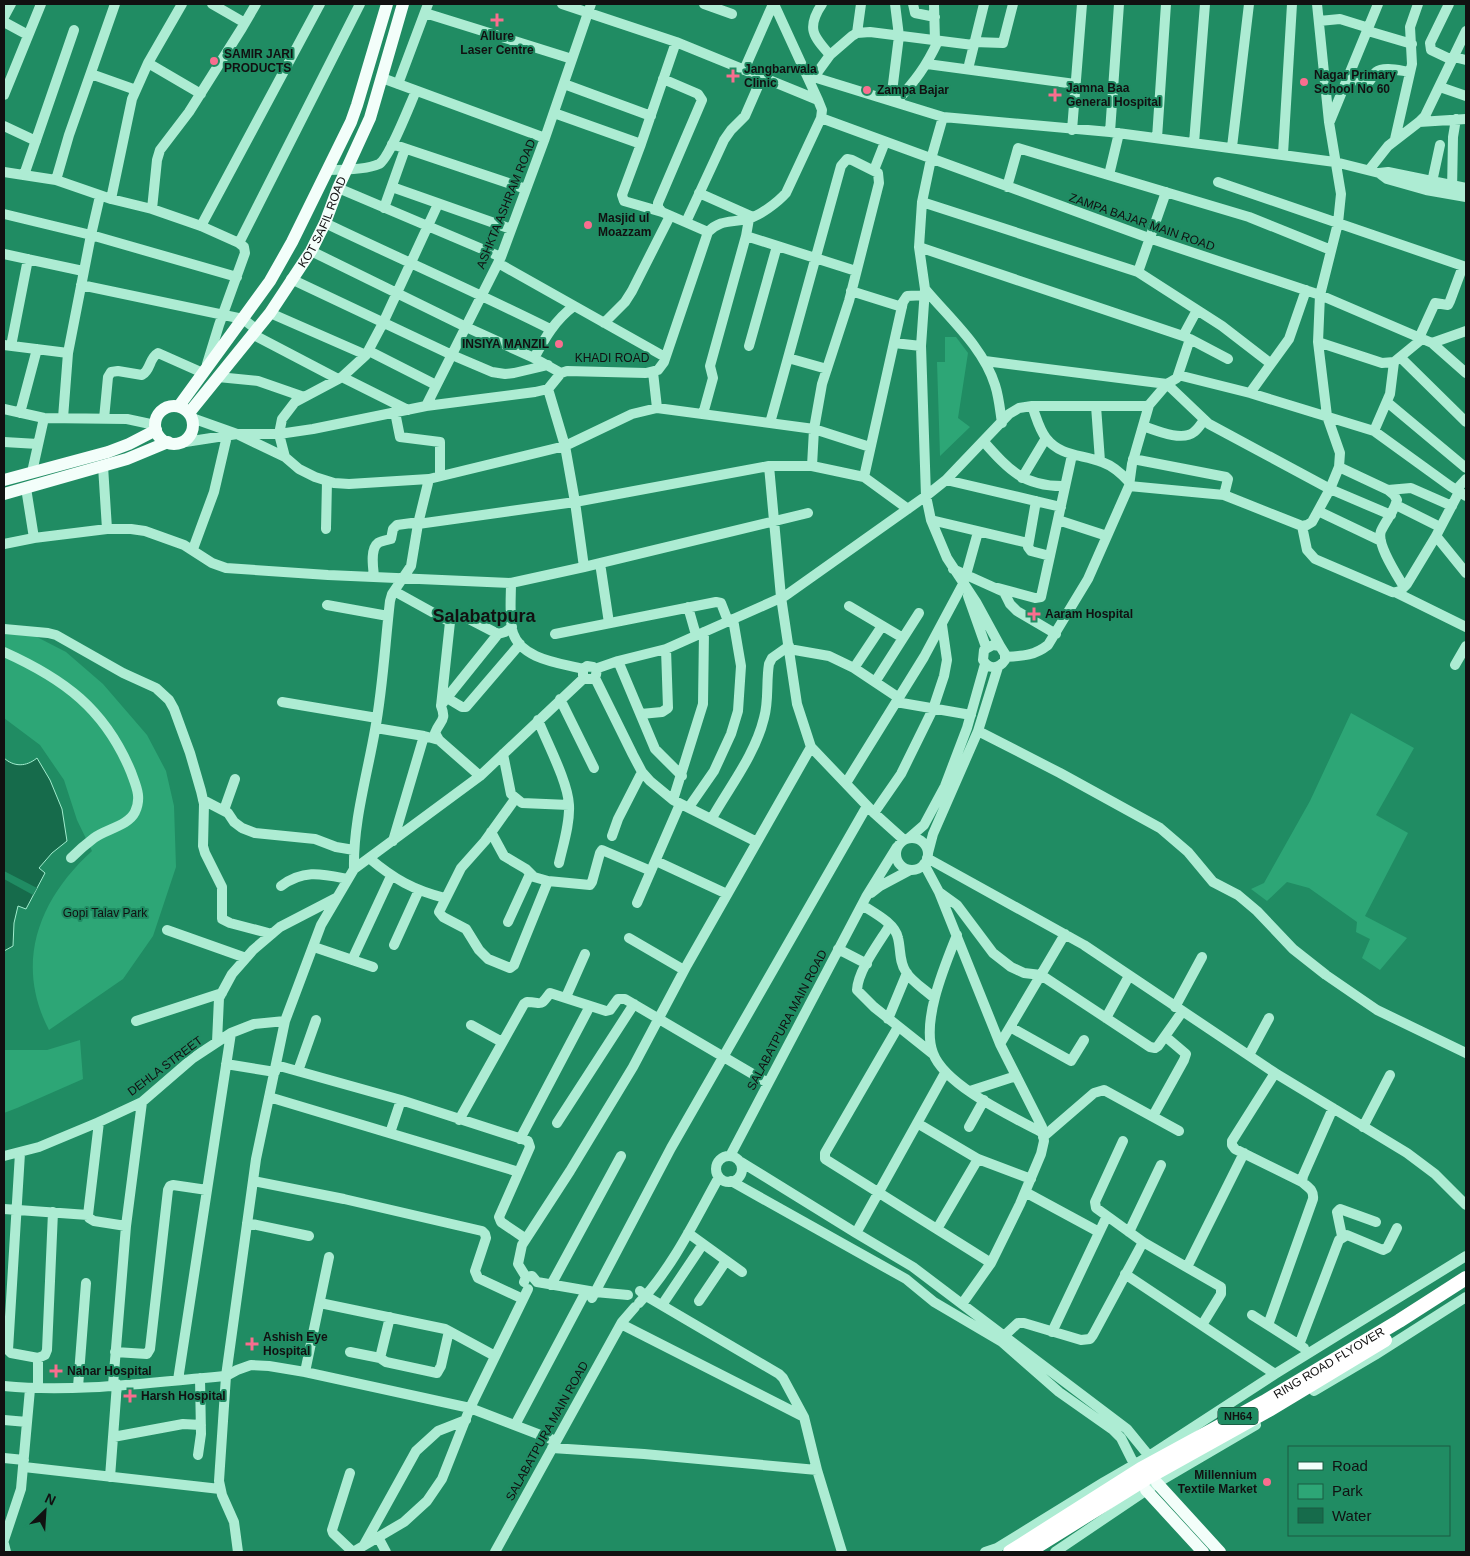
<svg xmlns="http://www.w3.org/2000/svg" width="1470" height="1556" font-family="Arial,sans-serif">
<rect width="100%" height="100%" fill="#208c63"/>
<!-- green -->
<path fill="#2da676" d="M945,337H956L968,353L958,418L970,427L940,456L937,362H945Z
M4,634L35,636L66,652L103,684L147,735L166,771L174,806L176,867L153,936L123,979L49,1030C14,963 39,899 92,851L77,820L64,780L40,745L4,718Z
M1351,713L1414,748L1376,815L1408,833L1365,916L1407,938L1380,970L1362,958L1370,939L1356,932L1357,922L1309,888L1287,882L1267,901L1251,889L1264,883L1310,801Z
M80,1040L83,1079L17,1108L4,1113V1050H47Z"/>
<!-- water -->
<path fill="#166b4b" stroke="#a1edce" d="M4,758C14,767 26,767 37,758L50,780L62,809L67,841L52,853L39,868L45,873L26,909L18,906L14,923L13,946L4,951Z"/>
<!-- pier -->
<path fill="#208c63" d="M4,871L37,888L33,895L4,879Z"/>
<g fill="none" stroke-linecap="round" stroke-linejoin="round">
<!-- minor -->
<path stroke="#adecd3" stroke-width="10" d="M212,4L245,23
M562,4L676,42L818,100
M704,4L732,14
M822,4C806,28 813,36 830,55
M913,4L915,13L935,17
M934,4L935,41
M1449,4L1430,43L1431,50L1452,60
M425,13L572,59
M4,17L11,4
M1319,21L1340,19L1369,28
M4,22L28,35
M1368,31L1412,44
M857,33L861,4
M974,42L1003,43L1013,4
M1454,57L1466,60
M148,63L201,94
M927,64L1075,84
M968,69L984,4
M744,70L773,4
M91,74L136,90
M807,75L943,117L1110,132L1335,162L1379,173L1387,179L1426,190L1466,197
M814,77L830,55L852,36L857,33L870,32L973,45
M382,78L545,138
M663,79L698,94L702,100L658,203V207L662,212L708,232
M1347,79L1368,82C1372,80 1372,75 1376,72C1384,66 1401,71 1410,72
M398,84L428,4
M564,84L651,116
M1440,87L1466,96
M4,95L41,4
M891,100L899,36L895,4
M896,102C915,81 926,67 938,41
M554,113L641,144
M943,117L931,159L922,202L919,247L925,289L921,346L926,496L931,520L947,558L976,602L1000,646L1005,654V660C999,669 989,670 983,660L984,650L993,645L1000,646
M821,118L1146,237L1320,295L1432,343L1466,331
M1330,121L1378,4
M1419,122L1466,119
M4,126L36,141
M1072,130L1082,4
M1110,132L1119,4
M1157,138L1166,4
M1395,139L1412,64L1410,27L1418,4
M1194,143L1205,4
M392,144L526,189
M1232,147L1249,4
M1283,154L1292,4
M328,170C342,170 366,170 379,164C389,159 410,104 416,91
M874,170L885,142
M1369,170L1388,146L1419,122L1425,116L1466,31
M4,172L56,180L111,199L152,209L201,226L239,243L244,247L245,253L219,325L207,364
M1379,173L1388,172L1466,188
M24,175L74,30
M1109,175L1119,133
M56,180L69,135L115,4
M1218,182L1466,267
M1432,182L1440,145
M392,187L511,229
M1007,187L1018,148L1249,217L1331,250
M338,188L501,257
M1452,191L1453,137L1456,119
M699,193L753,217
M111,199L132,99L148,63L182,4
M922,202L1138,272L1222,326L1270,363
M384,208L405,149
M152,209L157,160L160,150L189,112L242,28L256,4
M662,212L624,201L622,195L641,144L676,42
M4,214L91,235L237,277
M686,222L724,140L731,130L745,116L762,77
M325,223C400,259 476,292 550,329
M201,226L320,4
M746,236L856,271
M239,243L360,4
M919,247L1183,336
M311,251L466,327L534,358L561,373
M4,254L83,271
M498,263L665,357
M1138,272L1166,192
M291,279L452,355L492,372L505,374L514,373L548,365
M81,285L243,319L256,329
M925,289C950,319 983,347 995,385C999,397 1000,410 1002,423
M851,291L902,307
M270,313L366,355
M604,323L625,302L632,291L670,216
M252,334L338,379
M1419,338L1435,303L1448,305L1450,301L1463,266
M1190,339L1228,359
M1318,342L1382,363L1394,362L1422,339
M894,343L921,346
M1432,343L1466,373
M4,345L68,353
M11,346L28,259
M749,346L777,246
M369,351L436,385
M1400,357L1466,422
M534,358C545,338 555,320 574,306
M788,358L827,369
M985,361L1167,384L1209,424L1330,489L1391,515
M653,372L657,408
M1178,375L1190,339L1183,336L1197,310
M218,377L258,381L304,397
M342,377L408,410
M548,389L565,446L575,502L584,567
M1250,393L1289,339L1306,290
M1387,402L1466,468
M426,406L501,257L545,138L591,4
M1032,406C1036,416 1039,429 1046,438C1061,457 1082,454 1102,462C1113,466 1122,474 1129,482
M1096,406L1100,461
M4,409L44,418L127,419L155,425
M395,412L400,437L440,442V476
M20,413L37,349
M703,414L713,378L710,366L746,236L749,219
M63,418L68,353L91,235L100,196
M192,418L237,434L285,457L299,469L315,477L334,483L349,484L429,479L418,524L411,566L392,594L390,601C385,644 383,687 375,730C367,776 353,822 354,869
M104,419L108,377L111,372L118,371L142,375C151,370 149,358 158,353L203,373
M770,423L841,166L847,159L852,160L878,173L879,183L849,301L822,384L814,429L812,466
M1143,426C1155,430 1182,442 1194,432C1198,429 1201,424 1204,420
M1374,431L1390,394L1394,362
M4,442L38,444
M984,442C1009,470 1024,487 1065,486
M179,443L237,434H279L313,429L426,406L535,392L548,389L561,373L567,371L646,373L658,370L664,362L708,232C721,219 731,223 747,219C760,216 778,202 786,193L821,118L822,110L818,100L774,4
M285,457L279,434L282,419L295,402L342,377L366,355L383,323L438,204
M1133,459L1226,477L1228,479L1224,495
M103,466L107,529
M769,466L781,597L797,704L811,747L874,813L904,840
M1339,467L1388,490L1394,495L1397,500C1394,512 1386,520 1381,531C1376,544 1397,575 1404,587
M32,472L44,418
M864,477L903,302L907,296L925,295
M1022,478L1046,438
M429,479L565,446L632,414L657,408L814,429L870,447
M946,480L1061,507
M1129,486L1224,495L1302,526L1307,525L1312,522L1330,489L1339,467L1340,453L1327,416L1318,342L1320,295L1338,223L1341,194L1329,122L1317,4
M26,488L34,538
M1388,490L1411,488L1452,506
M1456,490L1466,479
M1036,501L1028,547L1031,551L1050,556
M1396,505L1440,527
M1318,511L1381,541
M931,520L1028,543
M1058,520L1107,536
M418,524L575,502L769,466H812L864,477L908,509
M1302,526L1307,550L1315,559L1392,592C1400,593 1402,589 1407,584L1436,536L1459,492
M326,529L327,481
M1436,536L1466,573
M4,544L34,538L107,529H131L145,531L184,545L212,563L226,568L328,575L511,583L584,567L808,513
M193,549L214,492L227,436
M600,563L609,623
M953,569L1004,592L1010,604L1017,611L1056,634
M966,575L978,532
M374,576C373,567 370,549 378,543C381,541 387,540 391,539L393,529L397,525L419,522
M511,583C511,596 509,622 513,633C522,660 561,663 583,669L587,666L593,667C598,671 597,675 593,679H586L583,676V669
M998,588L1035,598L1041,597L1072,455
M394,591L450,622L441,706C447,721 440,720 435,733L439,740
M1397,593L1466,627
M968,596L986,647
M327,605L388,616
M849,606L903,638
M688,607L696,635
M469,619L498,634
M4,629L48,633L56,635L123,673L156,688L169,700L174,709L190,753L201,791L204,804L203,846L205,853L222,887V919L230,923L272,934
M555,634L716,602L721,603L728,621
M789,649L829,656L854,668L899,698
M4,652C64,679 105,709 131,772C136,786 142,797 135,812C128,826 106,829 94,838C86,844 78,851 71,858
M1005,657C1022,656 1034,656 1048,645L1088,579L1129,486L1132,464L1149,405
M618,661L655,749L682,776
M1455,665L1466,646
M854,668L882,626
M595,669L618,661L666,649L785,596L926,496L946,480L1009,414L1019,408L1032,406H1146L1149,405L1167,384L1177,378L1178,375L1250,393L1374,431L1450,486L1466,496
M595,678L633,755L642,772L650,781L673,800L757,842
M875,682L919,613
M447,698L462,707H466L520,644
M560,699L594,768
M282,702L377,718
M896,702L971,715
M441,705L498,634L505,632L512,627
M641,714L662,712L668,708L666,649
M538,720C547,743 568,782 569,805C570,824 563,845 559,863
M376,728L424,736L439,740L480,776
M978,731L1060,773L1160,828L1188,852L1213,882L1238,895L1257,911L1293,949L1326,975L1377,1010L1466,1053
M503,754L511,794L522,803L569,805
M846,783L924,657L963,584
M515,799L485,841L461,868L439,912L443,917L466,929L479,950L488,959L510,968L514,965L548,881
M203,800L228,813L234,822L242,828L255,833L315,839L336,847L354,850
M673,800L703,704L704,632
M689,807L714,771L731,734L738,711L741,666L733,619
M224,810L235,779
M874,813L901,774L933,709L944,676L947,660L942,625
M712,818C730,786 755,755 764,718C769,701 766,682 769,664L772,658L789,646
M491,832L504,856L526,869L534,877L548,881L590,885L592,882L600,853L602,850L651,871
M612,836L618,819L642,772
M909,838L924,825L945,786L967,728L985,664
M896 854a16 16 0 1 1 32 0a16 16 0 1 1-32 0Z
M393,841L424,736
M928,853L933,834L978,731L998,667
M369,858C394,879 413,890 445,898
M927,858L1084,945L1275,1073L1407,1153L1435,1174L1466,1205
M656,861L727,894
M924,864L939,892L1000,1044L1042,1127L1044,1141L1041,1154L1020,1204L991,1263L962,1304
M281,886C304,869 322,874 348,879
M939,892L957,905L993,953L1011,967L1024,973L1041,975L1150,1047L1155,1048L1158,1046L1182,1012
M871,893L880,886L910,870
M637,903L680,804
M862,905C874,913 895,923 898,938C901,950 899,962 906,972C912,982 926,990 934,998
M508,922L530,874
M890,925C879,943 858,970 857,990L874,1007L933,1054
M167,930L246,958
M957,935C945,965 921,1021 933,1053C945,1086 1013,1117 1043,1133
M629,938L684,970
M394,945L419,890
M314,947L373,967
M838,949L867,964
M352,960L391,876
M566,997L585,954
M1175,1007L1202,957
M1106,1018L1129,976
M888,1019L907,973
M136,1021L222,993
M471,1025L502,1042
M898,1027L825,1153V1159L991,1263
M1010,1027L1071,1061L1084,1040
M217,1042L219,998L232,974L253,950L280,927L336,898
M1000,1044L1065,934
M1249,1055L1269,1018
M226,1064L275,1072
M276,1065L401,1100L528,1141L530,1147L499,1217L501,1222L526,1239
M298,1071L316,1020
M1275,1073L1232,1141V1145L1235,1149L1302,1182
M970,1091L1016,1076
M269,1097L519,1172
M1153,1116L1184,1060L1186,1054L1166,1037
M459,1120L524,1004L527,1002C543,1002 539,1008 550,993L606,1011L610,1010L618,999H625L768,1083
M99,1122L88,1215L89,1218L94,1221L126,1226
M557,1123L634,1004
M917,1123L978,1159L1031,1179
M969,1127L984,1100
M1363,1127L1390,1075
M390,1133L401,1100
M1043,1137L1094,1093L1104,1090L1179,1131
M520,1139L590,1006
M1123,1141L1095,1202L1096,1208L1143,1242L1221,1287V1294L1202,1325
M20,1153L8,1350L11,1353L38,1358
M4,1156L39,1147L99,1122L142,1102L193,1058L231,1033L254,1024L285,1021
M730,1156L866,897L897,847
M716 1169a13 13 0 1 1 26 0a13 13 0 1 1-26 0Z
M741,1162L856,1233L913,1267L1127,1429L1149,1456L1151,1462
M253,1181L344,1199L482,1231L485,1234L486,1238L475,1271L478,1278L523,1299
M731,1181L906,1279L934,1302L1002,1342L1059,1392L1113,1430L1121,1438L1137,1470
M1025,1192L1099,1232
M4,1209L88,1215
M247,1223L309,1236
M937,1229L978,1159
M1129,1232L1161,1165
M688,1233L742,1272
M856,1233L945,1073
M1342,1236L1337,1212L1340,1209L1376,1222
M1187,1267L1244,1153
M1125,1274L1275,1374
M526,1277L518,1264L522,1245L570,1171L633,1067L687,965L811,747
M524,1282L526,1277L532,1276L537,1282L595,1292L628,1295
M551,1285L621,1156
M640,1291L646,1296L779,1374L783,1378L804,1417L817,1470L842,1552
M592,1298L671,1148L867,806
M699,1301L726,1261
M320,1303L445,1329L495,1356
M639,1303C673,1267 695,1220 719,1177
M662,1305L703,1244
M1252,1315L1304,1348
M621,1324L804,1417
M1268,1325L1313,1199C1314,1190 1309,1188 1302,1182L1303,1176L1333,1108
M1052,1332L1107,1216
M1004,1336L1018,1323H1024L1081,1340L1090,1339L1093,1335L1143,1242
M1299,1345L1339,1240L1347,1235L1383,1250L1387,1248L1397,1228
M115,1352L147,1354L150,1349L168,1190L170,1186L173,1185L207,1190
M350,1352L380,1358L386,1362L437,1373L441,1366L449,1331
M380,1358L390,1317
M305,1372L329,1257
M178,1380L231,1033
M113,1385L126,1226L142,1102
M4,1386C76,1393 153,1382 226,1376L237,1370L251,1365L269,1366L305,1372L470,1408L556,1441
M78,1387L86,1283
M38,1388V1358L45,1355L47,1350L53,1212
M1314,1391L1375,1355L1466,1297
M4,1420L27,1422
M515,1425L583,1297
M113,1437L183,1424L201,1425
M552,1448L644,1454L817,1470
M198,1455L201,1434L200,1378
M4,1458L24,1460
M24,1467L220,1489
M350,1473L332,1530L333,1533L353,1552
M110,1477L117,1384
M378,1537L386,1552
M4,1540L21,1489L30,1389
M4,1544L6,1552
M364,1545L416,1451L438,1431L466,1420
M238,1552L234,1522L222,1495L219,1481L226,1376L256,1159L285,1021L321,925L354,869L480,776L584,678
M353,1552L404,1522L427,1501L442,1479L470,1408L528,1289
M495,1552L622,1322L635,1307
M985,1552L997,1548L1104,1482L1149,1456L1275,1374L1466,1256
M1055,1552L1157,1483L1256,1425"/>
<!-- major -->
<g stroke="#f3fefa" stroke-width="12">
<path d="M179,406L270,281L292,242L351,122L357,105L387,4"/>
<circle cx="174" cy="425" r="19"/>
<path id="s1" d="M189,413L270,313L311,251L325,223L338,188L370,118L403,4"/>
<path d="M4,480L108,452L129,444L156,430"/>
<path d="M4,494L127,459L168,442"/>
<path d="M1157,1483L1220,1552"/>
<path d="M1146,1490L1203,1552"/>
</g>
<!-- highway-bridge -->
<g stroke="#fff" stroke-width="14">
<path id="s2" d="M1010,1552L1141,1469L1264,1402L1399,1321L1466,1278"/>
<path d="M1028,1552L1147,1478L1269,1410L1385,1340"/>
</g>
</g>
<!-- markers -->
<g fill="#f96e8f" stroke="#208c63" stroke-width="2">
<path d="M494.5 12.5h5v5h5v5h-5v5h-5v-5h-5v-5h5z"/>
<circle cx="214" cy="61" r="5"/>
<path d="M730.5 68.5h5v5h5v5h-5v5h-5v-5h-5v-5h5z"/>
<circle cx="1304" cy="82" r="5"/>
<circle cx="867" cy="90" r="5"/>
<path d="M1052.5 87.5h5v5h5v5h-5v5h-5v-5h-5v-5h5z"/>
<circle cx="588" cy="225" r="5"/>
<circle cx="559" cy="344" r="5"/>
<path d="M1031.5 606.5h5v5h5v5h-5v5h-5v-5h-5v-5h5z"/>
<path d="M249.5 1336.5h5v5h5v5h-5v5h-5v-5h-5v-5h5z"/>
<path d="M53.5 1363.5h5v5h5v5h-5v5h-5v-5h-5v-5h5z"/>
<path d="M127.5 1388.5h5v5h5v5h-5v5h-5v-5h-5v-5h5z"/>
<circle cx="1267" cy="1482" r="5"/>
</g>
<g text-anchor="middle" stroke-width="4" stroke-linejoin="round" paint-order="stroke">
<!-- shield labels -->
<rect fill="#208c63" stroke="#16362a" stroke-width="1" x="1218" y="1407.5" width="40" height="17" rx="4"/>
<g font-size="11" font-weight="bold" fill="#111">
<text x="1238" y="1420">NH64</text>
</g>
<!-- poi labels -->
<g font-size="12" font-weight="bold" fill="#111" stroke="#208c63" text-anchor="start">
<text x="497" y="40" text-anchor="middle">Allure<tspan x="497" dy="14">Laser Centre</tspan></text>
<text x="224" y="58">SAMIR JARI<tspan x="224" dy="14">PRODUCTS</tspan></text>
<text x="744" y="73">Jangbarwala<tspan x="744" dy="14">Clinic</tspan></text>
<text x="1314" y="79">Nagar Primary<tspan x="1314" dy="14">School No 60</tspan></text>
<text x="1066" y="92">Jamna Baa<tspan x="1066" dy="14">General Hospital</tspan></text>
<text x="877" y="94">Zampa Bajar</text>
<text x="598" y="222">Masjid ul<tspan x="598" dy="14">Moazzam</tspan></text>
<text x="549" y="348" text-anchor="end">INSIYA MANZIL</text>
<text x="1045" y="618">Aaram Hospital</text>
<text x="263" y="1341">Ashish Eye<tspan x="263" dy="14">Hospital</tspan></text>
<text x="67" y="1375">Nahar Hospital</text>
<text x="141" y="1400">Harsh Hospital</text>
<text x="1257" y="1479" text-anchor="end">Millennium<tspan x="1257" dy="14">Textile Market</tspan></text>
</g>
<!-- street labels -->
<g font-size="12" fill="#111" stroke="#208c63">
<text transform="translate(506 204) rotate(-68)" y="4">ASHKTA ASHRAM ROAD</text>
<text dy="4" stroke="none"><textPath href="#s1" startOffset="234">KOT SAFIL ROAD</textPath></text>
<text transform="translate(1142 222) rotate(19)" y="4">ZAMPA BAJAR MAIN ROAD</text>
<text x="612" y="362">KHADI ROAD</text>
<text transform="translate(787 1020) rotate(-62)" y="4">SALABATPURA MAIN ROAD</text>
<text transform="translate(165 1066) rotate(-37)" y="4">DEHLA STREET</text>
<text dy="4" stroke="none"><textPath href="#s2" startOffset="371">RING ROAD FLYOVER</textPath></text>
<text transform="translate(547 1431) rotate(-61)" y="4">SALABATPURA MAIN ROAD</text>
</g>
<!-- park labels -->
<g font-size="12" fill="#111" stroke="#208c63">
<text x="105" y="917">Gopi Talav Park</text>
</g>
<!-- district labels -->
<g font-size="18" font-weight="bold" fill="#111" stroke="#208c63">
<text x="484" y="622">Salabatpura</text>
</g>
</g>
<!-- border -->
<rect width="1470" height="1556" fill="none" stroke="#111111" stroke-width="10"/>
<!-- legend -->
<rect x="1288" y="1446" width="162" height="90" fill="#208c63" stroke="#1a5b42"/>
<rect x="1298" y="1462" width="25" height="8" fill="#f3fefa" stroke="#1a5b42"/>
<text x="1332" y="1471" font-size="15" fill="#111111">Road</text>
<rect x="1298" y="1484" width="25" height="15" fill="#2da676" stroke="#1a5b42"/>
<text x="1332" y="1496" font-size="15" fill="#111111">Park</text>
<rect x="1298" y="1508" width="25" height="15" fill="#166b4b" stroke="#1a5b42"/>
<text x="1332" y="1521" font-size="15" fill="#111111">Water</text>
<!-- north arrow -->
<g transform="translate(45 1511) rotate(25)" stroke="#208c63" stroke-width="4" paint-order="stroke">
<path d="M0-4L9 19L0 12L-9 19Z" fill="#111111"/>
<text y="-8" font-size="14" font-weight="bold" text-anchor="middle" fill="#111111">N</text>
</g>
</svg>
